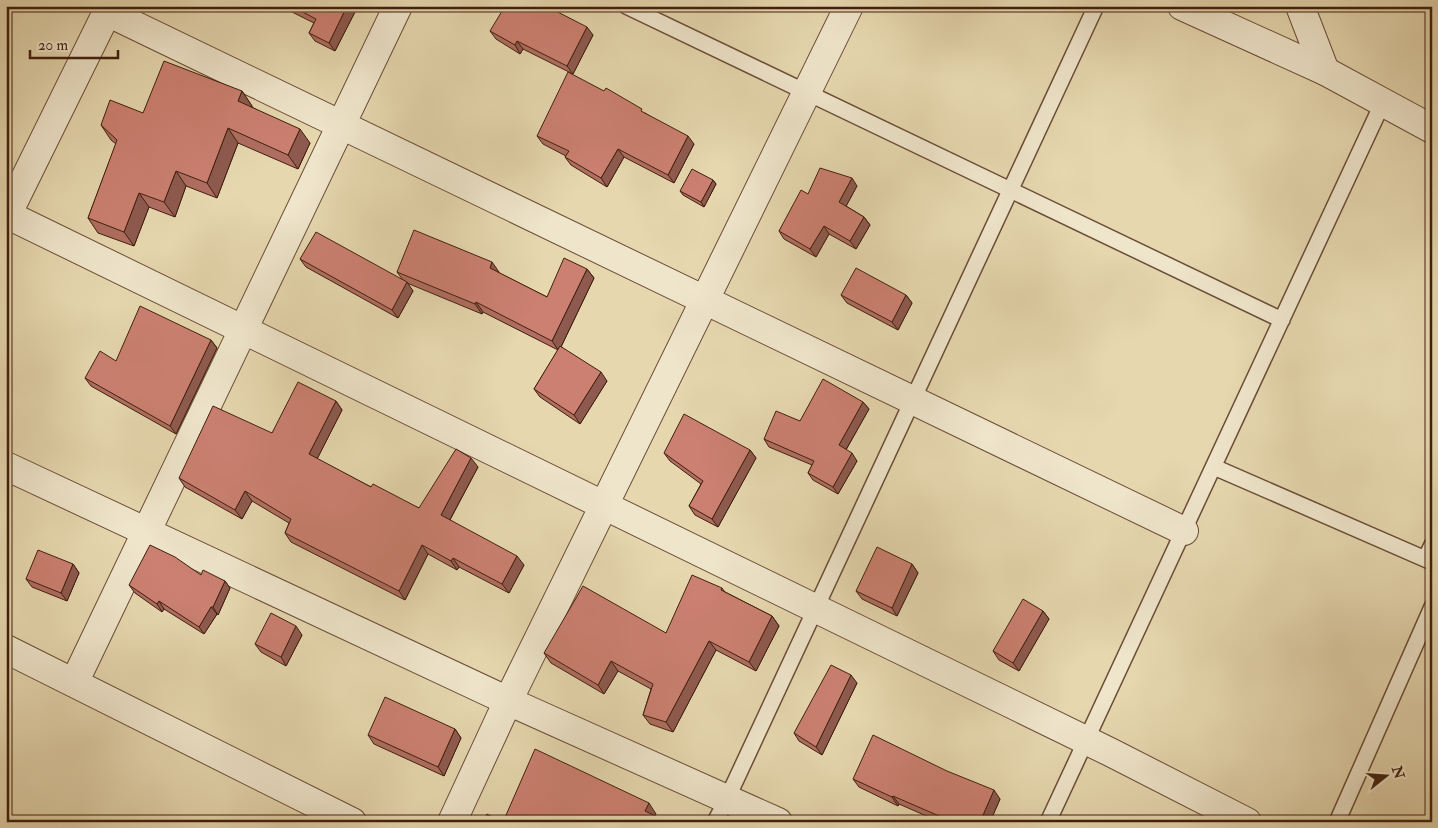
<svg xmlns="http://www.w3.org/2000/svg" width="1438" height="828" font-family="'IM FELL Double Pica',serif">
<rect width="100%" height="100%" fill="#e6d7af"/>
<filter id="stains"><feTurbulence type="fractalNoise" baseFrequency=".004" numOctaves="4"/><feColorMatrix values="0 0 0 0 .2 0 0 0 0 .09 0 0 0 0 .02 0 0 0 .5 -.17"/></filter>
<radialGradient id="worn" r=".72"><stop offset=".6" stop-color="#630" stop-opacity="0"/><stop offset="1" stop-color="#630" stop-opacity=".3"/></radialGradient>
<g fill="none" stroke-linecap="round" stroke-linejoin="round">
<defs>
<path id="service" d="M626,6L1282,320
M1214,467L1432,562
M1425,559L1432,545
M715,822L727,799L1096,6
M1048,822L1383,102
M1337,822L1432,607"/>
<path id="minor" d="M1300,6L1325,71
M107,12L1184,531
M6,214L1110,752L1247,822
M6,217L110,6
M6,466L508,701L778,822
M6,649L352,822
M74,683L398,6
M452,822L508,701L849,6"/>
<path id="tertiary" d="M1182,6L1325,71L1432,129"/>
</defs>
<!-- service casing -->
<use href="#service" stroke="#6a4d36" stroke-width="18"/>
<!-- minor casing -->
<use href="#minor" stroke="#6a4d36" stroke-width="30"/>
<!-- tertiary casing -->
<use href="#tertiary" stroke="#6a4d36" stroke-width="30"/>
<!-- service -->
<use href="#service" stroke="#efe5cb" stroke-width="15"/>
<!-- minor -->
<use href="#minor" stroke="#efe5cb" stroke-width="28"/>
<!-- tertiary -->
<use href="#tertiary" stroke="#efe5cb" stroke-width="28"/>
</g>
<!-- wall -->
<path fill="#af6e61" stroke="#411f0e" d="M280,6H358L335,51L315,41L309,33L314,23Z
M548,7L593,35L573,74L523,49L520,54L496,39L490,31Z
M242,91L252,106V107L310,143L298,169L238,143L217,198L186,186L175,217L149,207L134,246L98,233L88,218L116,144L111,140L101,125L143,113Z
M645,113L694,144L674,183L624,157L607,187L571,165L565,157L566,156L543,144L537,136Z
M713,180L716,184L704,207L683,195L680,191Z
M857,186L846,206L864,217L870,225L856,249L829,234L816,257L784,239L779,231L808,194Z
M300,259L403,280L397,272H499V273L547,297L587,269L594,278L561,347L607,381L580,424L540,397L534,389L558,350L483,312L482,314L407,283L413,291L398,318L306,267Z
M841,295H906L912,303L898,330L847,303Z
M211,340L217,348L176,434L91,386L85,378L116,361Z
M336,401L342,410L317,459L371,487L419,508L478,467L450,520L524,565L509,593L459,567L457,570L428,554L405,600L291,542L285,533L289,523L252,501L242,519L185,487L179,478L272,433Z
M863,402L869,409L846,450L857,461L838,494L813,480L808,473L812,465L769,447L764,439L800,421Z
M750,450L756,458L718,527L695,515L689,506L701,484L670,461L664,453Z
M73,564L79,573L67,601L32,587L26,579Z
M912,564L918,573L897,616L862,599L856,591Z
M201,575L225,581L230,588L218,615L217,614L204,634L164,609L162,612L135,593L129,585Z
M722,588L725,592L772,616L779,626L756,671L716,650L673,732L650,724L643,715L651,689L618,671L604,694L551,663L544,653L666,633Z
M1043,611L1049,619L1019,671L999,660L993,651Z
M302,635L286,666L261,652L255,644Z
M857,683L822,755L799,741L794,733Z
M455,729L461,738L444,776L374,744L368,735Z
M853,779L1000,799L990,822H940L899,804L898,806L859,787Z"/>
<!-- shaded-wall -->
<path fill="#8e5a4f" stroke="#411f0e" d="M347,6H358L335,51L329,43Z
M587,27L593,35L573,74L567,66Z
M517,41L523,49L520,54L515,45Z
M242,91L252,106L248,116L238,101Z
M228,128L238,143L217,198L207,183Z
M300,129L310,143L298,169L288,155Z
M688,136L694,144L674,183L668,175Z
M618,149L624,157L607,187L601,178Z
M176,171L186,186L175,217L164,202Z
M852,178L857,186L844,210L839,202Z
M713,180L716,184L704,207L701,202Z
M139,193L149,207L134,246L124,232Z
M864,217L870,225L856,249L850,241Z
M824,226L829,234L816,257L810,249Z
M492,262L499,272L497,278L490,268Z
M587,269L594,278L559,351L552,341Z
M407,282L413,291L398,318L392,310Z
M906,295L912,303L898,330L892,322Z
M476,302L483,312L482,314L475,304Z
M211,340L217,348L176,434L170,426Z
M601,372L607,381L580,424L574,415Z
M336,401L342,410L315,463L309,454Z
M863,402L869,409L844,453L839,445Z
M750,450L756,458L718,527L712,519Z
M852,453L857,461L838,494L833,487Z
M471,458L478,467L447,525L441,515Z
M6,478L12,486L6,496Z
M245,491L252,501L242,519L235,510Z
M422,545L428,554L405,600L399,591Z
M517,556L524,565L509,593L502,584Z
M453,558L459,567L457,570L451,561Z
M73,564L79,573L67,601L61,593Z
M912,564L918,573L897,616L892,608Z
M225,581L230,588L218,615L213,607Z
M159,601L164,609L162,612L157,604Z
M211,607L217,614L204,634L199,627Z
M1043,611L1049,619L1019,671L1013,663Z
M772,616L779,626L756,671L749,662Z
M296,626L302,635L286,666L281,657Z
M709,641L716,650L673,732L666,722Z
M611,661L618,671L604,694L598,685Z
M851,675L857,683L822,755L816,747Z
M455,729L461,738L444,776L438,767Z
M994,790L1000,799L990,822H980Z
M893,796L899,804L898,806L892,797Z
M649,803L656,814L652,821L645,811Z"/>
<!-- building -->
<path fill="#cb8071" stroke="#411f0e" d="M291,6H347L329,43L309,33L316,19Z
M505,6H546L587,27L567,66L517,41L515,45L490,31Z
M164,61L242,91L238,101L300,129L288,155L228,128L207,183L176,171L164,202L139,193L124,232L88,218L117,140L101,125L110,100L143,113Z
M568,72L604,91L606,88L642,109L641,111L688,136L668,175L618,149L601,178L565,157L569,151L537,136Z
M820,168L852,178L839,202L864,217L850,241L824,226L810,249L779,231L801,190L808,194Z
M692,169L713,180L701,202L680,191Z
M414,230L492,262L490,268L547,297L564,258L587,269L552,341L476,302L475,304L397,272Z
M316,232L407,282L392,310L300,259Z
M856,268L906,295L892,322L841,295Z
M140,306L211,340L170,426L85,378L100,351L116,361Z
M560,346L601,372L574,415L534,389Z
M823,379L863,402L839,445L852,453L833,487L808,473L814,461L764,439L776,411L800,421Z
M298,382L336,401L309,454L371,487L373,484L419,508L456,449L471,458L441,515L517,556L502,584L453,558L451,561L422,545L399,591L285,533L291,519L245,491L235,510L179,478L213,406L272,433Z
M684,414L750,450L712,519L689,506L703,481L664,453Z
M150,545L175,557L201,575L203,570L225,581L213,607H211L199,627L159,601L157,604L129,585Z
M877,547L912,564L892,608L856,591Z
M38,550L73,564L61,593L26,579Z
M692,575L722,588L721,590L772,616L749,662L709,641L666,722L643,715L653,684L611,661L598,685L544,653L583,586L666,633Z
M1023,599L1043,611L1013,663L993,651Z
M271,613L296,626L281,657L255,644Z
M831,665L851,675L816,747L794,733Z
M385,697L455,729L438,767L368,735Z
M873,735L947,771L994,790L980,822H953L893,796L892,797L853,779Z
M535,749L649,803L645,811L668,822H574L570,820V822H503Z
M487,814L501,822H483Z"/>
<!-- margin -->
<rect width="1438" height="828" fill="none" stroke="#e6d7af" stroke-width="25"/>
<rect x="8" y="8" width="1423" height="813" fill="none" stroke="#411f0e" stroke-width="2.5"/>
<rect x="12" y="12" width="1413" height="803" fill="none" stroke="#411f0e"/>
<!-- north arrow -->
<g transform="translate(1386 776) rotate(73)" stroke="#efe5cb" stroke-width="4" paint-order="stroke">
<path d="M0-4L9 19L0 12L-9 19Z" fill="#411f0e"/>
<text y="-8" font-size="14" font-weight="bold" text-anchor="middle" fill="#411f0e">N</text>
</g>
<!-- scale -->
<path d="M30 50v8h88v-8" fill="none" stroke="#411f0e" stroke-width="2.5"/>
<text x="38" y="50" font-size="15" fill="#411f0e" stroke="#efe5cb" stroke-width="4" paint-order="stroke">20 m</text>
<rect width="100%" height="100%" filter="url(#stains)"/>
<rect width="100%" height="100%" fill="url(#worn)"/>
</svg>
